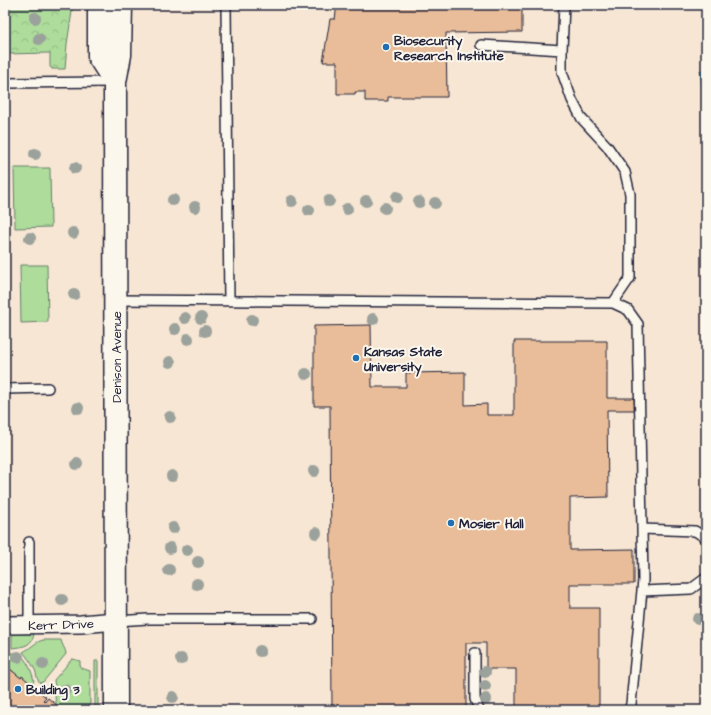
<svg xmlns="http://www.w3.org/2000/svg" width="711" height="715" font-family="'Architects Daughter',sans-serif">
<defs>
<pattern id="park-crowns" width="20" height="18" patternUnits="userSpaceOnUse"><rect width="20" height="18" fill="#addc9b"/><path d="M2 6a3 3 0 1 1 6 0M12 15a3 3 0 1 1 6 0" fill="none" stroke="#95bc86"/></pattern>
<pattern id="water-waves" width="16" height="10" patternUnits="userSpaceOnUse"><rect width="16" height="10" fill="#8ddaed"/><path d="M0 5q4-4 8 0t8 0" fill="none" stroke="#79bbcc"/></pattern>
</defs>
<rect width="100%" height="100%" fill="#fbf7ec"/>
<filter id="ink" filterUnits="userSpaceOnUse"><feTurbulence type="fractalNoise" baseFrequency=".025" numOctaves="2"/><feDisplacementMap in="SourceGraphic" scale="8" xChannelSelector="R" yChannelSelector="G"/><feConvolveMatrix kernelMatrix="1 2 1 2 8 2 1 2 1" color-interpolation-filters="sRGB"/></filter>
<g filter="url(#ink)">
<!-- built -->
<path fill="#f6e6d3" d="M5,5H706V710H5Z"/>
<!-- green -->
<path fill="#addc9b" stroke="#687f6b" d="M14,168H50L51,227L15,228Z
M20,265H47L48,322L21,323Z
M14,634H34C32,646 23,647 12,648V636Z
M43,640H61C62,646 66,649 66,654L43,682L40,683C36,679 37,673 34,668C31,662 27,657 23,652C31,648 35,642 43,640Z
M5,653H18C27,659 32,671 34,681L32,684L22,677L21,678L5,665Z
M72,659H73L80,661V665L81,668L90,671V710H59C53,701 56,690 54,680Z
M95,661H98V710H95Z"/>
<!-- park -->
<path fill="url(#park-crowns)" stroke="#687f6b" d="M5,5H73L67,44L65,69H52L50,67V53L5,54Z"/>
<!-- water -->
<path fill="url(#water-waves)" stroke="#6290a6" d="M700,70L706,74V116Z"/>
<!-- building -->
<path fill="#e9bd99" stroke="#22223b" d="M337,5H522V32L446,33L447,97H388V101H365V92H355V94H337V62H323L330,19H335Z
M371,325L372,387H406V373L465,372V405L487,404V415H514V341H607V398H634L635,410H607L608,497L570,498V550L634,549V584H570V608H599V710H516V669H486V643H466V710H332L330,406H314V326Z
M5,665L21,678L22,676L33,686L30,689L31,691L34,688L46,697L43,700L45,702L48,698L59,707L58,709L59,710H15L10,706L7,710H5Z"/>
<g fill="none" stroke-linecap="round" stroke-linejoin="round">
<defs>
<path id="lane" d="M226,5L229,301
M564,5L562,50V72L572,100L582,119L607,146L625,172L630,194V278L613,303
M481,45L562,50
M5,83L114,82
M116,300L613,303L628,310L638,324L643,580L631,704L629,710
M5,389L48,388
M642,529L695,531L706,538
M29,542V625
M642,591L691,589L706,578
M116,621L148,619H312
M475,653V699L479,710"/>
<path id="street" d="M5,625L81,624L116,621"/>
<path id="secondary" d="M99,5V57L115,82
M116,710L115,82L120,55L121,5"/>
</defs>
<!-- lane casing -->
<use href="#lane" stroke="#22223b" stroke-width="12"/>
<!-- street casing -->
<use href="#street" stroke="#22223b" stroke-width="20"/>
<!-- secondary casing -->
<use href="#secondary" stroke="#22223b" stroke-width="25"/>
<!-- lane -->
<use href="#lane" stroke="#fbf7ec" stroke-width="9"/>
<!-- street -->
<use href="#street" stroke="#fbf7ec" stroke-width="17"/>
<!-- secondary -->
<use href="#secondary" stroke="#fbf7ec" stroke-width="22"/>
</g>
<!-- trees -->
<g fill="#9ba19b">
<circle cx="35" cy="18" r="6"/>
<circle cx="39" cy="39" r="6"/>
<circle cx="35" cy="154" r="6"/>
<circle cx="75" cy="168" r="6"/>
<circle cx="397" cy="197" r="6"/>
<circle cx="173" cy="200" r="6"/>
<circle cx="292" cy="201" r="6"/>
<circle cx="329" cy="201" r="6"/>
<circle cx="366" cy="201" r="6"/>
<circle cx="419" cy="202" r="6"/>
<circle cx="435" cy="203" r="6"/>
<circle cx="195" cy="207" r="6"/>
<circle cx="385" cy="208" r="6"/>
<circle cx="347" cy="209" r="6"/>
<circle cx="309" cy="210" r="6"/>
<circle cx="73" cy="233" r="6"/>
<circle cx="30" cy="238" r="6"/>
<circle cx="74" cy="294" r="6"/>
<circle cx="185" cy="318" r="6"/>
<circle cx="201" cy="318" r="6"/>
<circle cx="373" cy="319" r="6"/>
<circle cx="252" cy="320" r="6"/>
<circle cx="175" cy="329" r="6"/>
<circle cx="205" cy="331" r="6"/>
<circle cx="188" cy="339" r="6"/>
<circle cx="170" cy="362" r="6"/>
<circle cx="306" cy="374" r="6"/>
<circle cx="78" cy="408" r="6"/>
<circle cx="170" cy="417" r="6"/>
<circle cx="77" cy="464" r="6"/>
<circle cx="314" cy="471" r="6"/>
<circle cx="172" cy="476" r="6"/>
<circle cx="173" cy="528" r="6"/>
<circle cx="316" cy="533" r="6"/>
<circle cx="170" cy="548" r="6"/>
<circle cx="187" cy="550" r="6"/>
<circle cx="198" cy="562" r="6"/>
<circle cx="169" cy="570" r="6"/>
<circle cx="197" cy="584" r="6"/>
<circle cx="62" cy="600" r="6"/>
<circle cx="698" cy="619" r="6"/>
<circle cx="260" cy="651" r="6"/>
<circle cx="18" cy="657" r="6"/>
<circle cx="181" cy="659" r="6"/>
<circle cx="43" cy="664" r="6"/>
<circle cx="485" cy="672" r="6"/>
<circle cx="485" cy="686" r="6"/>
<circle cx="65" cy="690" r="6"/>
<circle cx="173" cy="697" r="6"/>
<circle cx="486" cy="699" r="6"/>
</g>
</g>
<!-- markers -->
<g fill="#1f6fb2" stroke="#fbf7ec" stroke-width="1.5">
<circle cx="386" cy="47" r="4"/>
<circle cx="356" cy="358" r="4"/>
<circle cx="451" cy="523" r="4"/>
<circle cx="18" cy="689" r="4"/>
</g>
<g text-anchor="middle" stroke-width="4" stroke-linejoin="round" paint-order="stroke">
<!-- poi labels -->
<g font-size="13" font-weight="bold" fill="#22223b" stroke="#fbf7ec" text-anchor="start">
<text x="394" y="45">Biosecurity<tspan x="394" dy="15">Research Institute</tspan></text>
<text x="364" y="356">Kansas State<tspan x="364" dy="15">University</tspan></text>
<text x="459" y="528">Mosier Hall</text>
<text x="26" y="694">Building 3</text>
</g>
<!-- street labels -->
<g font-size="13" fill="#22223b" stroke="#fbf7ec">
<text transform="translate(116 357) rotate(-90)" y="5">Denison Avenue</text>
<text transform="translate(61 624) rotate(-2)" y="5">Kerr Drive</text>
</g>
</g>
<!-- margin -->
<rect width="711" height="715" fill="none" stroke="#fbf7ec" stroke-width="20"/>
<rect x="10" y="10" width="691" height="695" fill="none" stroke="#22223b" stroke-width="1.5" filter="url(#ink)"/>
</svg>
